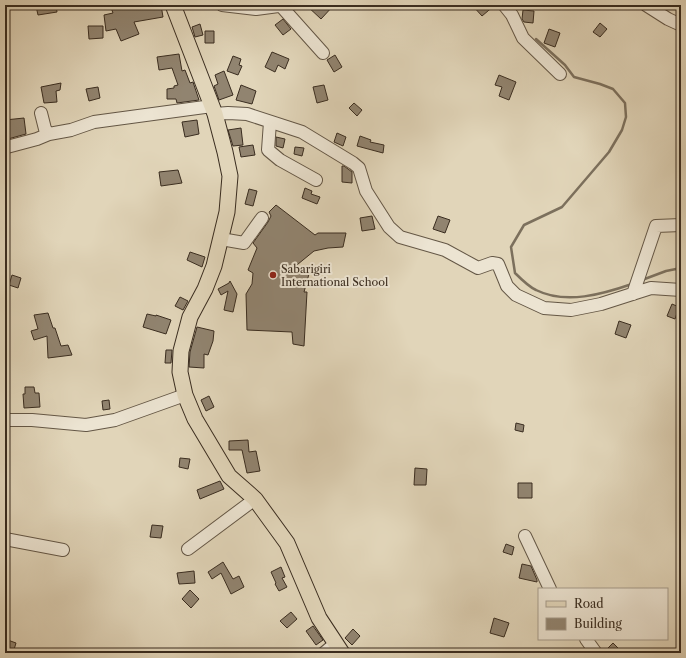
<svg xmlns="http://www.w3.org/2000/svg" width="686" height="658" font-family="'Libre Caslon Text',serif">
<rect width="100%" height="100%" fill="#e1d5b9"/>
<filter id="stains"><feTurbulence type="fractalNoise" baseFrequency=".005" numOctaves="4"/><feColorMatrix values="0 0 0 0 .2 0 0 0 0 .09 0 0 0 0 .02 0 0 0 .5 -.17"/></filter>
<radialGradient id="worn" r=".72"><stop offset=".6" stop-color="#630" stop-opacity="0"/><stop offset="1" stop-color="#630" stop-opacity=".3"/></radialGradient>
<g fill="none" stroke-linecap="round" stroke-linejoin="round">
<!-- stream -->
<path stroke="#7c705d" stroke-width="2.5" d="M536,39L565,65L574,77L600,84L613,89L625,103L626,117L622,130L609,152L562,207L524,225L511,247L515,273C521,279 529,287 536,290C566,305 603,294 632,284
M642,280L666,271L681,268"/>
</g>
<!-- building -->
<path fill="#918470" stroke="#3a2d20" d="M45,5H56L57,12L38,15L36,6Z
M110,5H161L163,17L134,22L139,34L121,41L116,29L106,31L104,15L113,13Z
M306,5H334L321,19Z
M472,5H495L482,16Z
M523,10L534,11L533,23L524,22L522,19Z
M283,19L291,29L283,35L275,25Z
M600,23L607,29L600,37L593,32Z
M200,24L203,35L195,37L192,27Z
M88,26H103V38L89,39Z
M549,29L560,33L555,47L544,43Z
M205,31H214V43H205Z
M272,52L289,59L285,69L278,65L275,72L265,67Z
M179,54L182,71L185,70L190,83L193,82L199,100L177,103L176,99H167V89L174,88V86L178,85L172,68L159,70L157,57Z
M335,55L342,67L334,72L327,60Z
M233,56L241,59L239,65L242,66L238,75L227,71Z
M224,71L233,95L219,100L214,86L218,84L215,75Z
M499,75L516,82L509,100L499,96L502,87L495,85Z
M61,83L60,90L56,91L57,102L44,103L41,87Z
M241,85L256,91L252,104L236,100Z
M324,85L328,100L317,103L313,87Z
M98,87L100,98L89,101L86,89Z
M354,103L362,110L357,116L349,108Z
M24,118L26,134L8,139L5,128V120Z
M197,120L199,134L185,137L182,122Z
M241,128L243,145L233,146L228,130Z
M337,133L346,137L343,146L334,142Z
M360,136L371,140L370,142L384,145L383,153L357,146Z
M276,137L285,139L283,148L276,146Z
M253,145L255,155L241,157L239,147Z
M295,147L304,148L302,156L294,154Z
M342,166H344L352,172V183L342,182Z
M178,170L182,183L161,186L159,172Z
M305,188L312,191L311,194L320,197L317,204L302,198Z
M249,189L257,191L253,206L245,204Z
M276,205L315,235L318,233H346L343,247L328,248L314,251L292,269L309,274L304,292H307L304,346L293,344L292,332L247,330L246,294L252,284L253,273L248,270L257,248L253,243L268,222L271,216L269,212Z
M372,216L375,229L362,231L360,218Z
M438,216L450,220L445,233L433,229Z
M190,252L205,257L202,267L187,260Z
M12,275L21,278L18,288L9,285Z
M230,281L237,294L233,312L224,310L228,291L221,295L218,289L229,283Z
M180,297L188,301L183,310L175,306Z
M672,304L679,307L675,319L667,316Z
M48,313L53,328H55L61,346L68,345L72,355L48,358L47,336L34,340L31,331L38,329L34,315Z
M147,314L156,316V315L171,320L166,334L143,327Z
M619,321L631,325L626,338L615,334Z
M197,327L214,331L213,341L208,355L204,354V368L189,367L190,352Z
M166,350H172L171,363H165Z
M25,387H34L35,393H39L40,407L24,408L23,394H25Z
M209,396L214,407L206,411L201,400Z
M109,400L110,409L103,410L102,401Z
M516,423L524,425L523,432L515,430Z
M248,440L249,452L256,451L260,471L247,473L242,450H229V441Z
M180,458L190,459L188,469L179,467Z
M415,468L427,469L426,485H414Z
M220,481L224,489L200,499L197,490Z
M518,483H532V498H518Z
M152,525L163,526L161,538L150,537Z
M506,544L514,547L512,555L503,552Z
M223,562L233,579L239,576L244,587L231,594L221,573L212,579L208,572Z
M522,564L531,566L537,580V582L519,578Z
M281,567L285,577L282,578L287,587L279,591L275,584L276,583L271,572Z
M194,571L195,583L179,584L177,573Z
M190,590L199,599L191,608L182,599Z
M291,612L297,619L287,628L280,621Z
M494,618L509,623L504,637L490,633Z
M313,626L323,640L316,645L306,631Z
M353,629L360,636L352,645L345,638Z
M5,639L16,643L13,653H5Z
M613,643L623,653H603Z"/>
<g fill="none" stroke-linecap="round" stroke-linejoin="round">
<defs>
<path id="minor" d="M222,5L256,9L286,5
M504,5L512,15L523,38L560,74
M646,5L668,19L681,25
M281,6L323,53
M41,113L45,129L49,134L71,130L94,122L212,106
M215,114L228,113L247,114L302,132L353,163L359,168L366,191L389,227L400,237L445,250L478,268L492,263L498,264L507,286L516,295L544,308L571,310L601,304L651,288L681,290
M270,122L268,150L280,160L316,180
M7,147L37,139L49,134
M221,239L244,243L262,218
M633,294L656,226L681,225
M5,420H32L86,425L115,420L185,395
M525,536L550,589
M5,539L63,550
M188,549L255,499
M586,639L596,653
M324,653L336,643"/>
<path id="major" d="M173,5L215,114L225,152L230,176L227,212L214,266L205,289L190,317L181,351L180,372L185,395L195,419L229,476L255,499L287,543L319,618L342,653"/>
</defs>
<!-- minor casing -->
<use href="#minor" stroke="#645746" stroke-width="14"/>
<!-- major casing -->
<use href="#major" stroke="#3a2d20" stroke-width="17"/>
<!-- minor -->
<use href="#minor" stroke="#ece4d2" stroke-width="12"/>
<!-- major -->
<use href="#major" stroke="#e1d5b9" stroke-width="15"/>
</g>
<!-- markers -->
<circle fill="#8f2418" stroke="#ece4d2" stroke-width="1.5" cx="273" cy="275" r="4"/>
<g text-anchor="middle" stroke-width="4" stroke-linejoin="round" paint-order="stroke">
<!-- poi labels -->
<g font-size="11" fill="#3a2d20" stroke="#ece4d2" text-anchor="start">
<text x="281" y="273">Sabarigiri<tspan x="281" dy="13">International School</tspan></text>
</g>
</g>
<!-- margin -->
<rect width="686" height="658" fill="none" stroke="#e1d5b9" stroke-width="20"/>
<rect x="6" y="6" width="674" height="646" fill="none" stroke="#3a2d20" stroke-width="2"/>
<rect x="10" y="10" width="666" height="638" fill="none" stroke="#3a2d20"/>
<!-- legend -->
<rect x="538" y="588" width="130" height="52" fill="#ece4d2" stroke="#a59b8b"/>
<rect x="546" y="601" width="20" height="6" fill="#e1d5b9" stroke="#a59b8b"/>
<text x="574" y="608" font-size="12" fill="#3a2d20">Road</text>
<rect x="546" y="618" width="20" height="12" fill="#918470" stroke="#a59b8b"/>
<text x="574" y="628" font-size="12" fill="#3a2d20">Building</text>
<rect width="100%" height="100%" filter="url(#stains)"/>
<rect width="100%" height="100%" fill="url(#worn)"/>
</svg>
